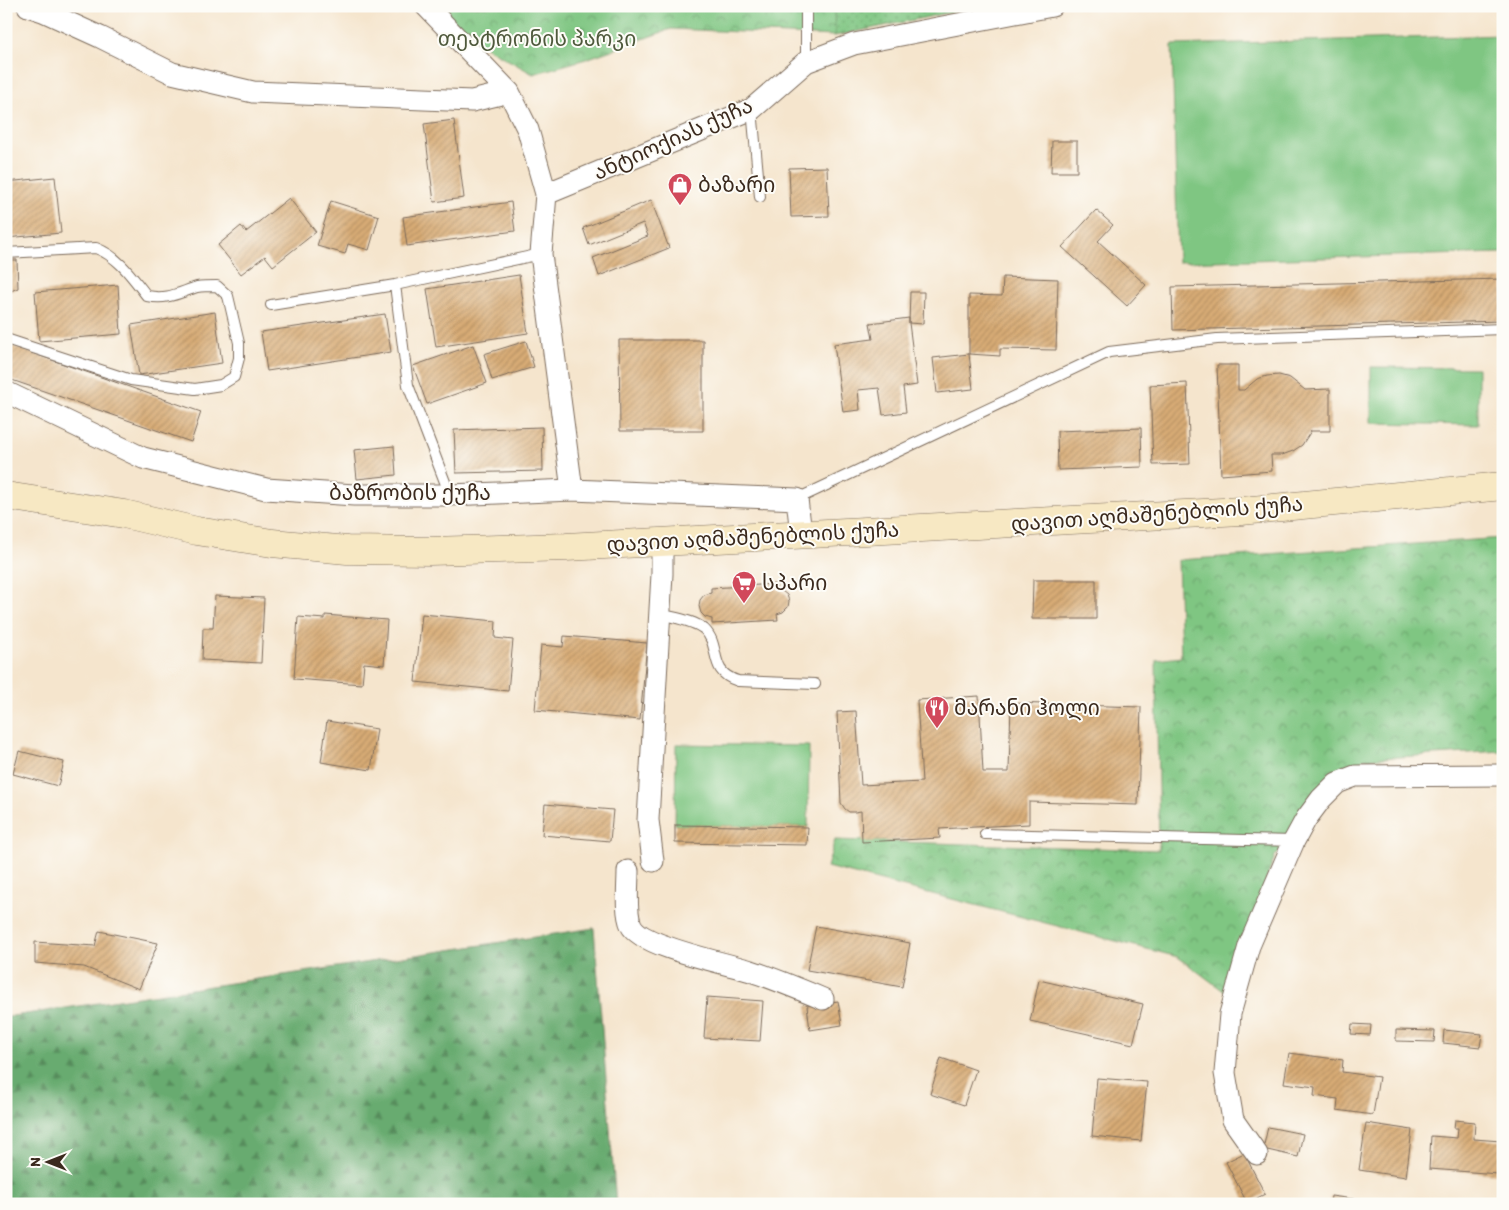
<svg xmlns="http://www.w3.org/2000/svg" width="1509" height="1210" font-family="Itim,'Noto Sans Georgian',sans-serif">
<defs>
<pattern id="grass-dots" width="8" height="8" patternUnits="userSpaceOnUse" patternTransform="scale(1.25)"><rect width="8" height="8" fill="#7fc682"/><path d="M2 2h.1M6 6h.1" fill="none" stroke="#69a16a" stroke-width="1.8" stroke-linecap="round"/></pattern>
<pattern id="forest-firs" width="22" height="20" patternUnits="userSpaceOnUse" patternTransform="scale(1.25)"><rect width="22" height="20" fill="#67ab70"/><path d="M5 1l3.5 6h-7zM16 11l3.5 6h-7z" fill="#568b5b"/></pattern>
<pattern id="park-crowns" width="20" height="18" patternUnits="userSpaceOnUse" patternTransform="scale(1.25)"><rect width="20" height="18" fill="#7fc682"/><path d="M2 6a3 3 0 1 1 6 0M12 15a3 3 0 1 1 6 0" fill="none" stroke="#69a16a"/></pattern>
<pattern id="building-hatch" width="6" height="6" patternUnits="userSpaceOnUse" patternTransform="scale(1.25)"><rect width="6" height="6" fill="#d8ac76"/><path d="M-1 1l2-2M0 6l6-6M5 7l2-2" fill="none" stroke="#b08c60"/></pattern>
</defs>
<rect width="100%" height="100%" fill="#fdfcf7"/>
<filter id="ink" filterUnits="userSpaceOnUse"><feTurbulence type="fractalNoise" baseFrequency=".02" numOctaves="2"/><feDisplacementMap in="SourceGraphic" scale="10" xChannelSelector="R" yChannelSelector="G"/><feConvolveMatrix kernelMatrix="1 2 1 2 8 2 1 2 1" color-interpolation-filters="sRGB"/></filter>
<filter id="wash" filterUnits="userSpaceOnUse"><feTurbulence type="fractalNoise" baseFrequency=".0096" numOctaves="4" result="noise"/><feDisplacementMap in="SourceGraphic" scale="20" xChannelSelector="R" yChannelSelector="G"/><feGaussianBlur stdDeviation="1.12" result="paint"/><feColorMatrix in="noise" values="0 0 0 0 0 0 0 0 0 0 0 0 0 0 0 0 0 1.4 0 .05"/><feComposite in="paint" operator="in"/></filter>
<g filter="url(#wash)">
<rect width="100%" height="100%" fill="#f5e5cd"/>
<!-- grass -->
<path fill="url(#grass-dots)" stroke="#5d7850" d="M834,6H982L835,36Z"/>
<!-- forest -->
<path fill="url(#forest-firs)" stroke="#516a47" d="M594,928L616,1204H6V1017Z"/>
<!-- park -->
<path fill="url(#park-crowns)" stroke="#5d7850" d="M413,6H834L835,36L671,29L586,59L533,74Z
M1503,538V751L1363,759L1275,856L1225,992L1178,957L827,867L835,840L1159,850L1156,660L1181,657L1178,560Z"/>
<!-- garden -->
<path fill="#7fc682" stroke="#5d7850" d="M1503,35V253L1178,262L1172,45Z
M1371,367L1478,368V425L1371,423Z
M676,744L809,746L808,827L675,825Z"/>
<g id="blocks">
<!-- building -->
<path fill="url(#building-hatch)" d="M454,120L464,198L434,202L424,124Z
M1052,141H1077V172H1051Z
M827,167L829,216L791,217L789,168Z
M55,177L61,233L6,238V182Z
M289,198L316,232L273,266L265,256L241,274L218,245L241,226L246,232Z
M651,200L669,248L599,276L593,258L648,236L643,223L589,245L583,228Z
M331,201L379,216L369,250L348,244L345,254L317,246Z
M511,202L515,231L407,246L403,217Z
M1096,210L1113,225L1098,241L1146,285L1127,306L1062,247Z
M6,260H17L18,288L6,293Z
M519,275L528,333L436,347L427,289Z
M1003,277L1058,279L1056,350L1000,349V356L969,354V295L1002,296Z
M1503,279V321L1173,330L1172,287Z
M118,285L121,334L39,341L35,292Z
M910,292H924L923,324L909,323L917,385L903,387L906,412L883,415L879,388L858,390L860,410L843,412L834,344L873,339L870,323L909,318V323Z
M215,312L222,363L139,375L131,325Z
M385,314L391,352L267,371L261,332Z
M619,340H703V431H620Z
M526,341L534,367L492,380L484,354Z
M6,344L201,412L191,442L6,378Z
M473,345L487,383L427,404L413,366Z
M969,354L973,389L937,393L933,358Z
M1217,365H1238V390H1244L1257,379L1267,376L1279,375L1290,378L1305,390L1330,389V431H1311L1302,445L1293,451L1282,455H1271L1272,471L1221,475Z
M1187,383L1190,464L1153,465L1150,385Z
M542,427L543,471L456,473L454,430Z
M1141,428L1142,467L1058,470L1057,431Z
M394,446L396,475L357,479L354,450Z
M1033,580H1096V619H1032Z
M776,584V589L782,591L787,595L789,601L788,607L783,612L777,614L778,620L712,624V619L705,617L701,613L699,606L700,600L704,595L711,593V588Z
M215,596L264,598L261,663L202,660L203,628H213Z
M422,614L496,621L495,638L513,640L508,691L415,682Z
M325,615L387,620L384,665L364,663L362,684L294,679L298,617L325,619Z
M564,636L647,643L640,720L535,710L541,645L563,647Z
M979,696L983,772H1009L1011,703L1141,707L1138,805L1029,802V824L939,829L940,838L862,842L861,811L855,812H849L845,809L841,803L837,712L856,711L861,785L922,782L917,700Z
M327,721L377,729L371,770L321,762Z
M19,751L64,762L58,786L13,774Z
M545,804L613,810L610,841L542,835Z
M675,825L808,827L807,845L675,843Z
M816,926L910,943L902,987L807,970Z
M99,931L158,943L139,989L84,967L35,963V942L95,946Z
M1039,980L1143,1004L1133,1044L1030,1021Z
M707,997L763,1001L760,1041L704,1038Z
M838,1001L842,1025L810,1030L807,1006Z
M1352,1024L1371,1025L1370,1035L1351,1034Z
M1396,1030L1435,1031L1434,1042L1396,1041Z
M1444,1030L1482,1034L1480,1047L1443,1043Z
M1289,1053L1343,1060L1342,1072L1379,1077L1373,1115L1337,1110L1338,1099L1314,1096L1315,1087L1284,1083Z
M941,1058L976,1070L964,1105L930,1094Z
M1097,1078L1147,1082L1141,1141L1092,1136Z
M1455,1120L1475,1122L1474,1139L1501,1141L1499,1174L1429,1169L1431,1136L1457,1138L1458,1128H1454Z
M1366,1123L1412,1130L1406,1177L1359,1170Z
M1268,1127L1303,1134L1298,1157L1263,1149Z
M1244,1153L1265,1194L1247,1203L1226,1162Z
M1331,1196L1383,1203V1204H1330Z"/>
</g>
</g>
<g filter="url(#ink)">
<use href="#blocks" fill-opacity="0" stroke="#7c6b5b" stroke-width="1"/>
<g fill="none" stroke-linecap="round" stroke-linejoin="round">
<defs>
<path id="lane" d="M806,62V6
M752,109L760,197
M6,253L96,248C119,257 132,277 147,296C168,300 178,293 197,287C203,286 211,286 217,286L228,296L239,343V358L234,377L221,385L195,389L131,380L6,339
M395,285L408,385L450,495
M271,305L395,285L541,254
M797,499L1109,352L1217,339L1503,329
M660,614C674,618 693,620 704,629C722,646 707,672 738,681L815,684
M985,834L1294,841"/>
<path id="street" d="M28,6L43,11L100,37L172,73L253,92L472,101L509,92
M426,6L509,92L528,130L546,194L541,254L572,490
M546,194L752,109L806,62L854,44L1052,6
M6,392L143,458L266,489L354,495H450L572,490L797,499L801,534
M653,861L648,820L662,574V541
M628,871C628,885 625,912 631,925C641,947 727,963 751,971C775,979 799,989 823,999
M1257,1154L1233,1120L1225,1073L1230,1014L1249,946L1294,841L1306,819L1321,799L1337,783L1355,776L1503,775"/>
<path id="secondary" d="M6,496L124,514L197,531L272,543L347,550L430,551L566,547L1241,511L1503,486"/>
</defs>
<!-- lane casing -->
<use href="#lane" stroke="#7c6b5b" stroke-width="12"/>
<!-- street casing -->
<use href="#street" stroke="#7c6b5b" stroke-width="23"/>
<!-- secondary casing -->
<use href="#secondary" stroke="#7c6b5b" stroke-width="29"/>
<!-- lane -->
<use href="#lane" stroke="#fff" stroke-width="10"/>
<!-- street -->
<use href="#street" stroke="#fff" stroke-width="21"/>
<!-- secondary -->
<use href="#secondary" stroke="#f7e8c3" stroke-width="28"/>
</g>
</g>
<!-- icons -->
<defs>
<symbol id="shop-pin" viewBox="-11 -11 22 30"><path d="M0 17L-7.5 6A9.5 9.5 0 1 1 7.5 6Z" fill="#d1495b" stroke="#fdfcf7"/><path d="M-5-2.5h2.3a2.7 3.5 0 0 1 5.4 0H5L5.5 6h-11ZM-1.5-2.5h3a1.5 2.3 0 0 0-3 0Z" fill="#fff"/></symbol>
<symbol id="supermarket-pin" viewBox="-11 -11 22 30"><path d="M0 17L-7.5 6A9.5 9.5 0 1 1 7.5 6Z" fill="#d1495b" stroke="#fdfcf7"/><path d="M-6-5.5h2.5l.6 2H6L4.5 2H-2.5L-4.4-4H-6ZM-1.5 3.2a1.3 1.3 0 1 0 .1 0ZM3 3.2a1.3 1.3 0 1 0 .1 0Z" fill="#fff"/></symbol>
<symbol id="restaurant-pin" viewBox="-11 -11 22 30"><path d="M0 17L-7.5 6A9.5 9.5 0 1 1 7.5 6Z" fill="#d1495b" stroke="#fdfcf7"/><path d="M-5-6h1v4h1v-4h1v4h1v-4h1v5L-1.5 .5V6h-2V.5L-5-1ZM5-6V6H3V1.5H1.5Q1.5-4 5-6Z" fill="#fff"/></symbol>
</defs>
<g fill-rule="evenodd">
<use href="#shop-pin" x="666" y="171" width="28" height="38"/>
<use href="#supermarket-pin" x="730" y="569" width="28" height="38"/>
<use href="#restaurant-pin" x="923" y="694" width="28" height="38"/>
</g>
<g text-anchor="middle" stroke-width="4" stroke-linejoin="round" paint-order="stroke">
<!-- park labels -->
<g font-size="21" fill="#4f593c" stroke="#fdfcf7">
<text x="537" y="46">თეატრონის პარკი</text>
</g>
<!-- street labels -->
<g font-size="21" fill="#3b2a1e" stroke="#fdfcf7">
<text transform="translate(673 139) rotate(-24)" y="7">ანტიოქიას ქუჩა</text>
<text x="410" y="500">ბაზრობის ქუჩა</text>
<text transform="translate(1157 514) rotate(-4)" y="7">დავით აღმაშენებლის ქუჩა</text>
<text transform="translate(753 537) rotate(-3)" y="7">დავით აღმაშენებლის ქუჩა</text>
</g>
<!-- poi labels -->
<g font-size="21" fill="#3b2a1e" stroke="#fdfcf7" text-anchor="start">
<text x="698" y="192">ბაზარი</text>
<text x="762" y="590">სპარი</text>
<text x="954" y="715">მარანი ჰოლი</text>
</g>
</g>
<!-- margin -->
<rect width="1509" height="1210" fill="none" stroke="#fdfcf7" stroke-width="25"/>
<!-- north arrow -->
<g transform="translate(48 1162) rotate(270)" stroke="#fdfcf7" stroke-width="4" paint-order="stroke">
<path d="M0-4L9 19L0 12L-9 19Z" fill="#3b2a1e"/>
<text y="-8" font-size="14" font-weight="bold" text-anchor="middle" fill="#3b2a1e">N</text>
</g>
</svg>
